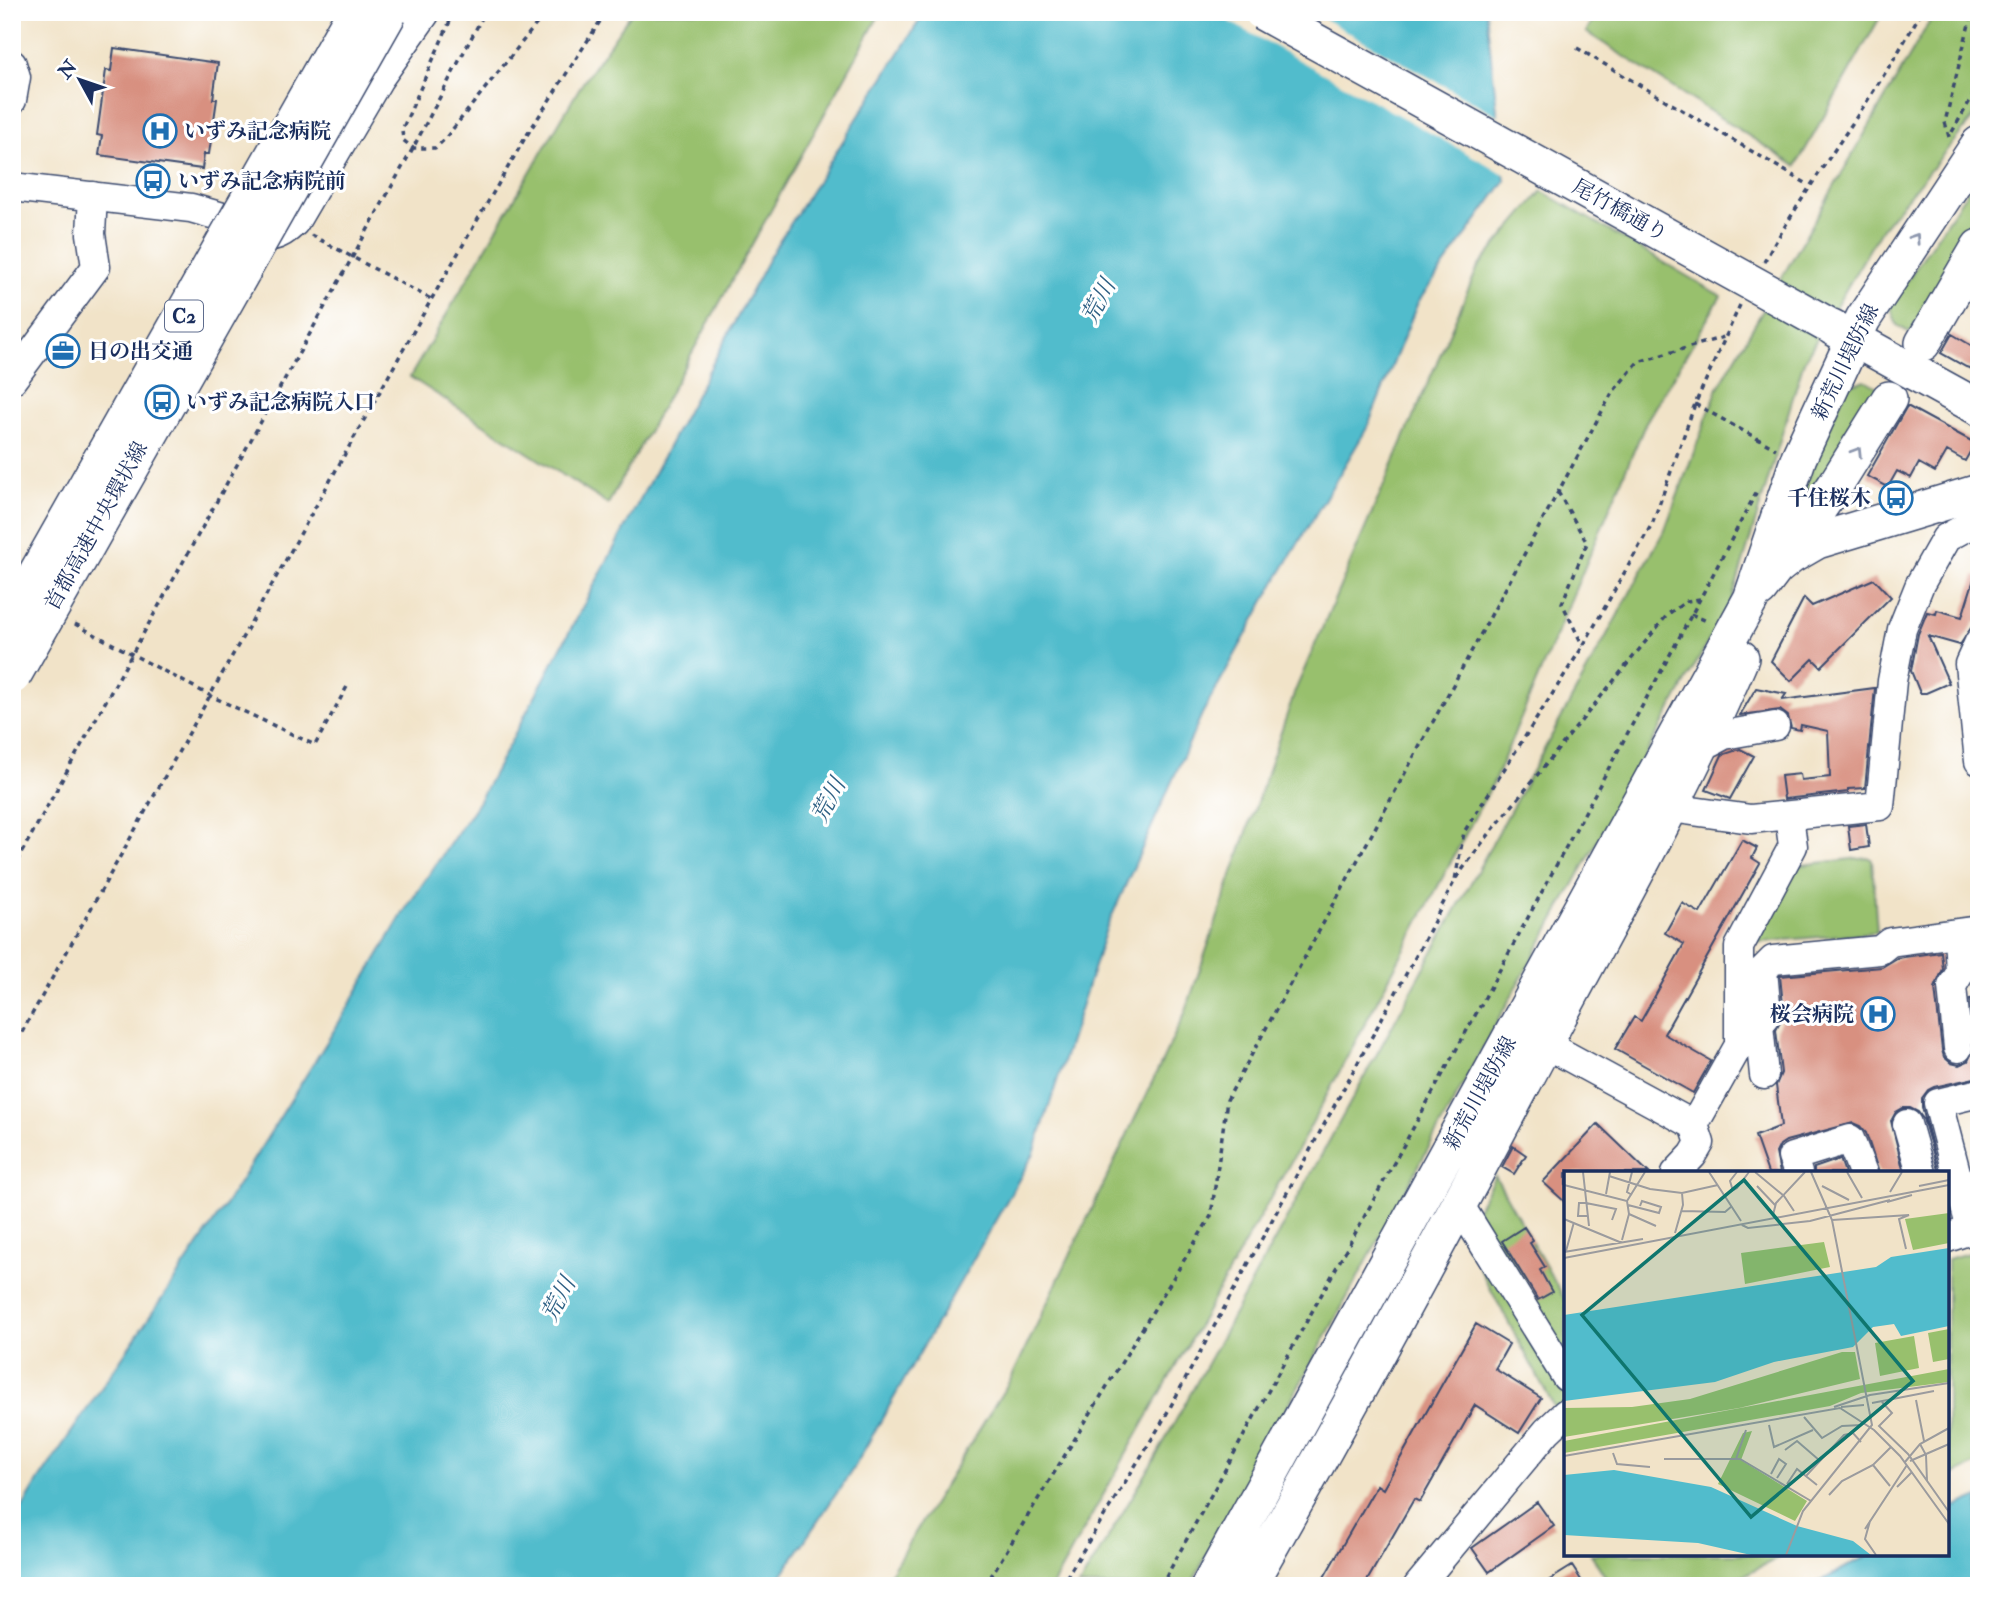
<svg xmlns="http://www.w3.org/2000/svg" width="1991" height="1598" font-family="'IM FELL Double Pica','Noto Serif JP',serif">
<rect width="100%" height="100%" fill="#fff"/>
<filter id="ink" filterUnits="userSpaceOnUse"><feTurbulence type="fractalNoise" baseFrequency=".0143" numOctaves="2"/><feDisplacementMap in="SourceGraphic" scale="14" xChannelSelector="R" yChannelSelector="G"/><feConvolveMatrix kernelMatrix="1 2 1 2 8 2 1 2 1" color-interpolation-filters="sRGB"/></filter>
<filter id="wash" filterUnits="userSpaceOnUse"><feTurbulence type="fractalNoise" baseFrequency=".00686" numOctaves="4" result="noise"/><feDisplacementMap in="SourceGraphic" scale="28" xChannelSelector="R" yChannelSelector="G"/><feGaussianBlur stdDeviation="1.57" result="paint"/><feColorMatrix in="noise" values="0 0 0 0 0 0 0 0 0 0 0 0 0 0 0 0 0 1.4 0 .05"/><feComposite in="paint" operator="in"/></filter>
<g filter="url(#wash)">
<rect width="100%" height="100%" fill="#f1e3c8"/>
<!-- green -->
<path fill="#98c06d" stroke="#5a7866" stroke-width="2" d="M632,12H881L608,504L410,377L580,87Z
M1598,12H1883L1796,166L1586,32Z
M1935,12H1979V111L1882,228L1804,361L1732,599L1497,1022L1190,1586H1079L1153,1462L1665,529L1718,388Z
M1979,174V219L1910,333L1897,325L1890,306Z
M1542,191L1721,296L1646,422L1496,777L1303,1140L1052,1586H882L1012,1377L1185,1013L1295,691L1478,267Z
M1865,380L1884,391L1811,495L1803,489L1847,386Z
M1868,857L1872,860L1877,932L1750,943L1793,866Z
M1495,1176L1566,1302V1429L1462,1236Z
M1979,1250V1463L1947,1478V1259Z
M1591,1554H1787L1721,1586H1611Z"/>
<!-- water -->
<path fill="#51bccc" stroke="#367695" stroke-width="2" d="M925,12H1486L1505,181L1418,302L1367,428L1277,579L1202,714L1106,929L1034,1153L855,1466L774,1586H12V1525L39,1480L224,1207L343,1016L405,910L479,801L770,256Z
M1979,1497V1586H1812L1870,1554H1947V1511Z"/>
<!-- pier -->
<path fill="#f1e3c8" d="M1212,12H1312L1502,118L1508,176Z"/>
<g id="blocks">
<!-- building -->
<path fill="#d89080" d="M114,48L218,63L213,99H217L209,154H204L202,169L99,155L102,136L97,135L106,70L111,71Z
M1952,334L1979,350V371L1966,367L1941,353Z
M1907,406L1975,443L1965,461L1947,451L1935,472L1919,463L1911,478L1897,471L1888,487L1867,476Z
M1975,576L1979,577V623L1975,622L1960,645L1928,636L1949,683L1926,693H1920L1911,671L1918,634L1927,612L1936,614L1937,610L1962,617Z
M1874,579L1891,597L1821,667L1813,659L1791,681L1771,661L1804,598L1812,606Z
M1756,688L1786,694L1782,700L1875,688L1865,788L1848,789V792L1784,799L1781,776L1800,774L1801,780L1830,777L1828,731L1801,725L1800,730L1791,728L1788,716L1780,710L1740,715Z
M1740,749L1754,756L1730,799L1706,790L1722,755Z
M1866,824L1869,847L1851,850L1848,826Z
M1742,840L1757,848L1752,858L1760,863L1664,1034L1711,1061L1693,1093L1615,1049L1634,1017L1641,1021L1684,944L1665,933L1682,903L1700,913Z
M1941,952L1943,969L1935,988L1942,1050L1944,1057L1951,1063L1959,1065L1968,1061L1974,1048L1979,1077L1934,1087L1928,1090L1922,1098V1107L1939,1173L1923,1119L1918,1112L1910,1108H1903L1896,1112L1891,1121L1904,1173H1879L1866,1133L1860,1126L1853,1123L1786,1141L1780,1145L1776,1153L1780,1173H1768L1755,1136L1781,1126L1776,1085L1781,1073L1776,1030L1784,1014L1780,976L1882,967L1897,958Z
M1979,998V1040L1974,1041L1970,999Z
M1598,1124L1649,1173H1566V1203L1543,1182Z
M1513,1146L1526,1155L1514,1174L1502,1167Z
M1840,1159L1845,1173H1814V1168Z
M1524,1227L1533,1241L1530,1243L1545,1267L1540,1270L1552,1292L1538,1300L1502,1241Z
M1476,1324L1509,1344L1495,1369L1541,1398L1519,1433L1475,1405L1420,1502L1414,1499L1364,1586H1319L1377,1485L1383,1489Z
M1537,1502L1554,1526L1489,1572L1472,1548Z
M1572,1566L1585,1586H1540Z"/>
</g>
</g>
<g filter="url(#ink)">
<use href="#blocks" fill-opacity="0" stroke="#3b4a6e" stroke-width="2"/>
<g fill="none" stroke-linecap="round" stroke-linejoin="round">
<defs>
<path id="minor" d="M12,64L16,77L12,100
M12,187L191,208L226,218
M12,380L96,267L91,234L93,196
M1979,642L1969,664L1979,761
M1703,742H1711L1724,735L1775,726
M1670,808L1751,819L1880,806L1892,681L1902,629L1920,584L1946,538L1979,520
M1958,933L1960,973L1952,986L1958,1048
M1545,1044L1694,1125L1739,1045V947L1793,846L1789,816
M1764,1075L1759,1025L1767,1015L1763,970L1773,960L1880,950L1890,942L1979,930
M1907,1124L1921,1173
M1676,1173L1693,1155L1700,1143L1694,1125
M1798,1173L1792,1157L1850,1139L1863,1173
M1459,1204L1566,1377
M1971,1230L1938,1103L1979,1093
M1947,1238L1979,1227
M1418,1586L1547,1431L1566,1413"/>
<path id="major" d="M248,229C267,237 278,234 292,220L376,77L422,12
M1832,327L1979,408
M1923,343L1979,247
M1787,554L1834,487L1889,399
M1760,589L1776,568L1791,556L1817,541L1979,492
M1209,1586L1751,599L1799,457L1863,319L1979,144
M1248,1586C1355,1399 1457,1210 1557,1020C1621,901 1688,782 1741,658"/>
</defs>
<!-- minor casing -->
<use href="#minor" stroke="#3b4a6e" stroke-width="31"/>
<!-- major casing -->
<use href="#major" stroke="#3b4a6e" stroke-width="38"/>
<!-- path -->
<path stroke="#3b4a6e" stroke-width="3.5" stroke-dasharray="5 5" stroke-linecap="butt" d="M454,12L402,130L403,140L413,148H435L444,140L546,12
M1577,48L1809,185
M1952,132L1979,85
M1949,137L1945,122L1972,12
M311,235L431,299
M1764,262C1812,176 1874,99 1921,12
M1695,404L1776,449
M1558,492L1587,543L1562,603L1583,646
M1691,614L1709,622
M75,624L211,696L315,745L349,683
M12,870L413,148L485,12
M1456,878L1482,843L1668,614L1687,601L1700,599L1758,489
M12,1050L431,300L525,138L606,12
M985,1586L1211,1216L1227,1100L1612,393L1638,362L1724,337
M1061,1586L1161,1424L1424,941L1455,880L1464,832L1583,646L1653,522L1695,404L1740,305
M1108,1586L1109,1584L1113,1586
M1161,1586L1477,1012L1700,599"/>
<!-- minor -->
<use href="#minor" stroke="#fff" stroke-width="28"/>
<!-- major -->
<use href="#major" stroke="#fff" stroke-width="35"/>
<defs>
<path id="major-bridge" d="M1262,12L1826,324"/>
<path id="highway-bridge" d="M12,619L356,12
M12,675L388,12"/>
</defs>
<!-- major-bridge casing -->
<use href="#major-bridge" stroke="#3b4a6e" stroke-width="38" stroke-linecap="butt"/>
<!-- highway-bridge casing -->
<use href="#highway-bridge" stroke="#3b4a6e" stroke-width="41" stroke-linecap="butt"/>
<!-- major-bridge -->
<use href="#major-bridge" stroke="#fff" stroke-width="35"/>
<!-- highway-bridge -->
<use href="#highway-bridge" stroke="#fff" stroke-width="38"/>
</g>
<!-- one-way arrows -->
<defs><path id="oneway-chevron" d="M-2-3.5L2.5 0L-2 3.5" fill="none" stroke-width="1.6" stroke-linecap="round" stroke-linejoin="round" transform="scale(1.75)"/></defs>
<g stroke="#8d97ae">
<use href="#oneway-chevron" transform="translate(1915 238) rotate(-56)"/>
<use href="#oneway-chevron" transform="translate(1857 452) rotate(-58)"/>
</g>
</g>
<!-- icons -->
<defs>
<symbol id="hospital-ring" viewBox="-11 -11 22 22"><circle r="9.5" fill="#fff" stroke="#1f6fb2" stroke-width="1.5"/><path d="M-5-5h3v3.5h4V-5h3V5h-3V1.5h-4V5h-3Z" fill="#1f6fb2"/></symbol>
<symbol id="bus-ring" viewBox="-11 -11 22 22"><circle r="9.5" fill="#fff" stroke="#1f6fb2" stroke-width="1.5"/><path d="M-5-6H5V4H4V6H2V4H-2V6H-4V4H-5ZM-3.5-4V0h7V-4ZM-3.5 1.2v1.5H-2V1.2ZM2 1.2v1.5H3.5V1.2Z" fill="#1f6fb2"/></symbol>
<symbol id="office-ring" viewBox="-11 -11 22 22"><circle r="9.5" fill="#fff" stroke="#1f6fb2" stroke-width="1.5"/><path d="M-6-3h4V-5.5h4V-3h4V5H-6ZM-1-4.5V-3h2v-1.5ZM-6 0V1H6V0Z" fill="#1f6fb2"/></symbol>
</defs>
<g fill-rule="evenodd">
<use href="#hospital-ring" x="141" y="112" width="38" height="38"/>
<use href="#bus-ring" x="134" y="162" width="38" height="38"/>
<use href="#office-ring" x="44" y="332" width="38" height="38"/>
<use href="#bus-ring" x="143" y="383" width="38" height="38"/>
<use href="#bus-ring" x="1877" y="479" width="38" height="38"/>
<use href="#hospital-ring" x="1859" y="995" width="38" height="38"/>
</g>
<g text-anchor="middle" stroke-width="6" stroke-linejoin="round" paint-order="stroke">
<!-- shield labels -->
<rect fill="#fff" stroke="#5f6d8e" stroke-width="2" x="165" y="300.5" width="38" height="31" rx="5"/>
<g font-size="19" font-weight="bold" fill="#1b2f5e">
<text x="184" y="323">C2</text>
</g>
<!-- poi labels -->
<g font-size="21" font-weight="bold" fill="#1b2f5e" stroke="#fff" text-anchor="start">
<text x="184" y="138">いずみ記念病院</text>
<text x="178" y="188">いずみ記念病院前</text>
<text x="88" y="358">日の出交通</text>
<text x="186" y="409">いずみ記念病院入口</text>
<text x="1871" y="505" text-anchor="end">千住桜木</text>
<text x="1854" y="1021" text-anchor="end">桜会病院</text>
</g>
<!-- street labels -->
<g font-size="21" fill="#1b2f5e" stroke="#fff">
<text transform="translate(1620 210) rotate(29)" y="7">尾竹橋通り</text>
<text transform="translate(1845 362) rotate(-64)" y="7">新荒川堤防線</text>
<text transform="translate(96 526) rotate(-61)" y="7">首都高速中央環状線</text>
<text transform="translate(1480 1093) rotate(-61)" y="7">新荒川堤防線</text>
</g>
<!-- water labels -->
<g font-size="23" font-style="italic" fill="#2e6084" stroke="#fff">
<text transform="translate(1098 301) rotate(-62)" y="8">荒川</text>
<text transform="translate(828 800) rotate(-62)" y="8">荒川</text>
<text transform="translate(558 1299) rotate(-62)" y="8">荒川</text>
</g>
</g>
<!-- overview -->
<g transform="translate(1564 1171)">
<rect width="385" height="385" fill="#f1e3c8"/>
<path d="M385,42V72L349,79L341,48ZM260,71L266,96L181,113L177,82ZM385,158V188L369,191L364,162ZM350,165L355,197L316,205L311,172ZM278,181H291L296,208L175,237L0,266V237L68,236L126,228ZM385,198V211L297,222L266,235L0,282V270ZM188,260L177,289L243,330L231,350L154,313L179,262Z" fill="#98c06d"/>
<path d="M385,77V155L337,165L330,153L309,156L289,176L210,191L151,211L0,230V144L312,96L327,86ZM50,299L147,316L233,355L289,370L307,384H187L134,372L0,364V304Z" fill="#51bccc"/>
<path fill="none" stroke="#9b9b9e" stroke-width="2" d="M19,1L25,55M145,1L177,50M191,1L220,25L230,40M283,1L298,27M45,5L86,18L118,22L154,14M0,14L63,30L65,43L58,69M193,15L211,34M258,15L285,29M355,15L385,9M169,20L166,10L173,1M326,21L338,1M42,23L46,1M68,24L63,21L68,1M161,24L173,17L185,1M63,30L81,1M323,31L348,24M22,32L52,38L48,49M22,32H15L14,45H24M64,34L95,42L97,36L78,30L76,35M118,40L161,41L168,35M65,43L92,55M209,44L212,32L241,1M0,48L58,72M268,49L345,44L335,48L342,78M178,54L184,57L246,50L326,29M111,62L119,34L118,22M2,80L10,51M0,81L79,68M0,87L385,14M352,229L360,270M318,231L328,242L315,255L344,283L385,341M308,232L370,220M270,236L306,224L385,212M277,236L300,234M240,246L258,267L278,255L298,254M205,254L210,276L249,259M356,273L362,284L363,310M221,279L233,270L255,289M49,282L53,293L86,296M0,285L276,237L310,259L336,285L385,353M100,288H176L247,330M172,288L182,259M346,290L385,273M341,291L356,273L385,257M309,294L326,315M207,303L215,288L222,293L213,307M242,305L280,264L289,262L297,271M223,313L233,298L253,314M333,316L348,301M265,324L278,310L309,294L327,276M306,350L301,368L312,384M301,358L343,294M222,384L239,340L308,254L268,49L247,1"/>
<path fill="#0f766e" fill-opacity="0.15" stroke="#0f766e" stroke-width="3.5" d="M180,9L349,210L187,346L18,144Z"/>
<rect width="385" height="385" fill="none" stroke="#1b2f5e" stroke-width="3.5"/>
</g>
<!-- margin -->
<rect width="1991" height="1598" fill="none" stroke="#fff" stroke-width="42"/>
<!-- north arrow -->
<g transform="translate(80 80) rotate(310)" stroke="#ffffff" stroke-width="5" paint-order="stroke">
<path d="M0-5L12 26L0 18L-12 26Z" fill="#1b2f5e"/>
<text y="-10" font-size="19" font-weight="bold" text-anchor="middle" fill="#1b2f5e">N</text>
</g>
</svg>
